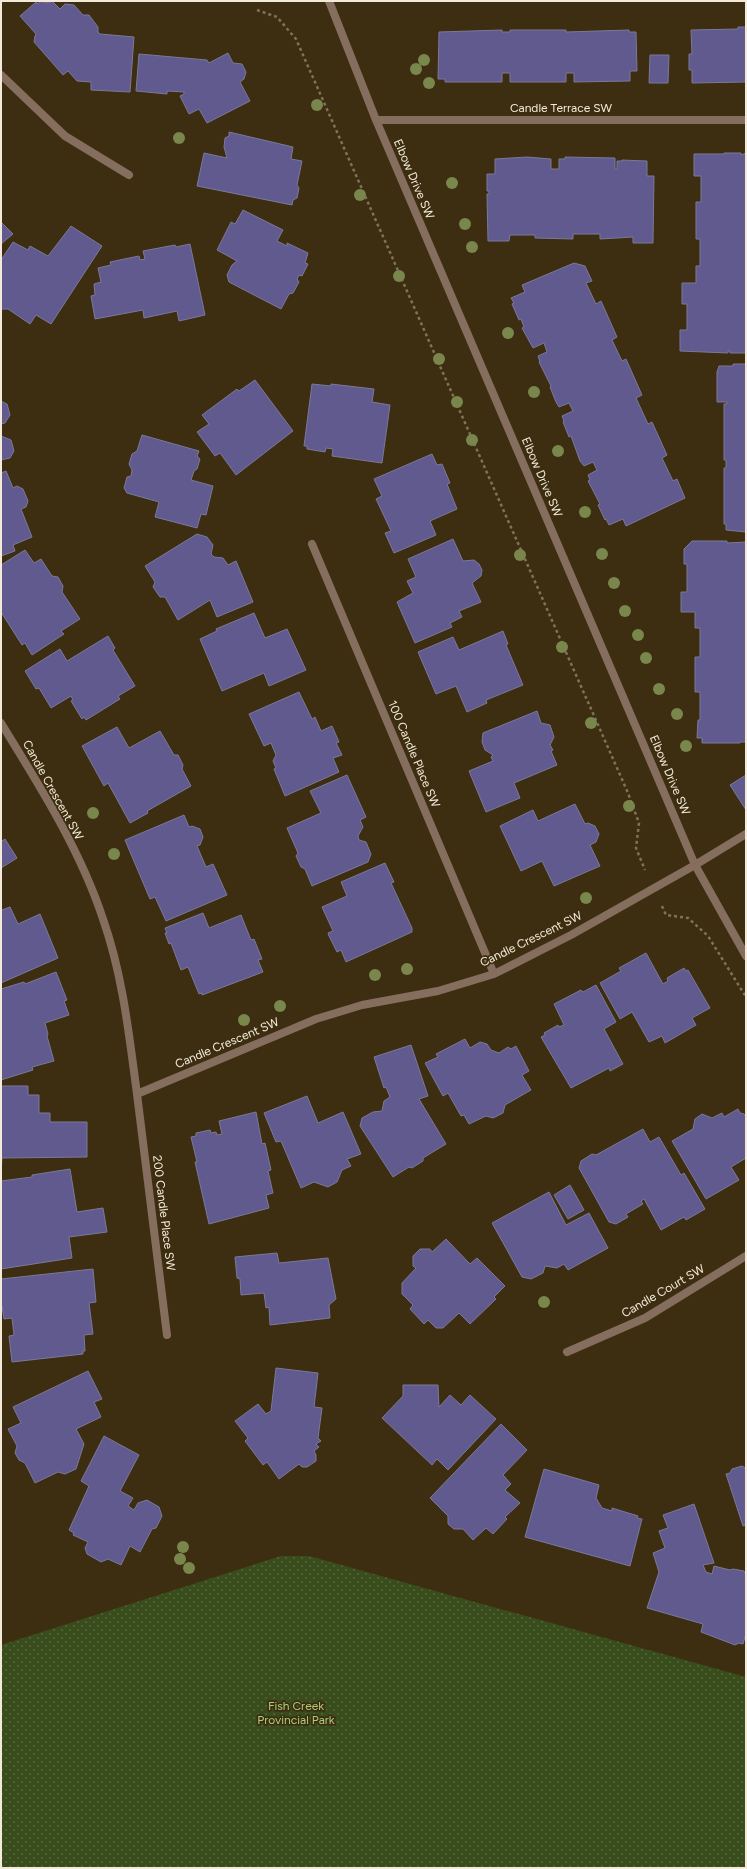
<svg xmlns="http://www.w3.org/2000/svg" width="747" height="1869" font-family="Figtree,sans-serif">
<defs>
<pattern id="park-dots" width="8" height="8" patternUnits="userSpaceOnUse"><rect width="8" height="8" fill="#394d1c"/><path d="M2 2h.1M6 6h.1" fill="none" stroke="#56673c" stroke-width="1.8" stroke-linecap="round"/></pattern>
</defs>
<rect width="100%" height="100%" fill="#3d2e11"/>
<!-- park -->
<path fill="url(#park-dots)" d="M281,1556H309L746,1677V1868H1V1645Z"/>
<!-- building -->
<path fill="#605a8f" stroke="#7b7999" d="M41,1L46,3L52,1L60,9L65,4L74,5L83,15H89L98,27V32L100,34L134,37L130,92L91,90V82L77,81L68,71L63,75L34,42L35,36L36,34L20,16L36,2L37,4Z
M738,27H746V82L692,83V70H689V54H692L691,30L738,29Z
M502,30V32H510V30H566V32L629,30V32H636L637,71H630V81L574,82V73H566V82H510V73H502V82H445V79H438L439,32Z
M228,53L233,63L242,64L246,72L244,79L240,82L250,101L207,123L199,109L189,114L180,96L184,94V92L167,91V94L136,91L139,54L207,60L209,63Z
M650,55H669L668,83H649Z
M229,132L293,147L291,159L302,161L297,185L299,188L297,198L293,200L292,205L197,186L204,153L227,158L224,147L225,138L229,136Z
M724,153H741V155L746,153V353H730V351H728V353L680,351V330H687V304H682V283H696V266H700V239H696V202H701V176H694V154H724Z
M527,157L551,159V169H559V159H565V157L615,158V169H617V161H622V160L647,161V176H654L653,243H633V237L600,239V234H573V239L535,238V235H510L509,241H488L487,194H489V191H487V174H495V159Z
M243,210L283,230L277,241L287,246V243L308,253L305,263L308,264L302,276L299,275L297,279L299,282L293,293L289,294L281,309L229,282L227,275L232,265L237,261L217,250L231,222L235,224Z
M1,222L13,234L1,244Z
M71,226L102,246L51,324L36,315L30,324L8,309H1V260L13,242L28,250L30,246L48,256Z
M190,244L205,315L179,321L177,311L144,318L143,310L95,319L91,296L95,295L94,284L101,282L98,268L111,265L110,262L139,256L140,260L145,259L143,251L175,245L176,247Z
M574,263L585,266L592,281L586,283L596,304L601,301L617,337L612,340L622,361L626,359L642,395L636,398L648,424L652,422L667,455L662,458L673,481L677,479L685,498L626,526L623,519L609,525L606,519L605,520L598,505L600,504L588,481L590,480L588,475L597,470L593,462L584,466L580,461L571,436L569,437L563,422L564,421L562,416L573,411L569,403L559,407L556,402L550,387L551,386L539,362H540L538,356L547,352L544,343L533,348L522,328L524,327L521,319L519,320L512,304L514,303L511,298L525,292L522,285Z
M733,364H746V532L726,530V524H724V468H726V460H724V404H727V402H717V372L719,366H733Z
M255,380L293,431L236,475L220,453L215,456L197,432L209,424L202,415L237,389L239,391Z
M312,384L331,386V384L374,389L372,402L390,405L382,463L332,456L333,449L326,448L325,452L307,449V446H304Z
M1,401L7,404L10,415L5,423L1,424Z
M142,435L199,451L197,456L200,459L197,469L194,471L191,480L213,486L206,515L201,514L197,528L155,517L159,502L127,493L124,488L127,477L131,476L132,470L129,464L132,454L137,451Z
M1,436L11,440L14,451L10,458L1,460Z
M432,454L437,465L442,464L450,483L447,484L457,509L430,521L436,535L394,553L385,533L391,531L376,499L382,496L374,479Z
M6,471L13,488L17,486L23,489L28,501L26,507L21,509L32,537L13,545L15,551L1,556V473Z
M197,534L207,537L213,545L211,554L214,557L223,558L228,565L236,561L253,602L217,617L210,600L178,620L165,597H160L153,587L155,582L145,566Z
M453,539L463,561L474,560L479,564L482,570L481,576L472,583L481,602L459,611L462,617L450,623L452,627L415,643L397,602L413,593L407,581L416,577L408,559Z
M692,541H727V543L746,542V743L745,742H740V743H702V738H697L698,720H700V692H695V657H700V628H695V612H681V592H687V564H684V549Z
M25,550L34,563L41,559L52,576L58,577L63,586L62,592L80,619L61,631L64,634L32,655L25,643L22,645L1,612V565Z
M254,613L265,638L287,629L306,670L269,686L264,673L222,691L200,639L217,631L216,629Z
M503,631L508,644L506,645L523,685L486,700L487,703L467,712L456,686L436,694L418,652L453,637L459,650Z
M108,636L115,648L113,650L135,686L118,696L120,699L86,720L84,717L82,719L71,701L73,700L71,696L51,708L39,688L36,689L25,671L60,649L67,661Z
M299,692L312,719L315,717L321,731L332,726L339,742L336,743L342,755L333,758L339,772L285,796L274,769L276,768L273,761L276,755L271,743L264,746L249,714Z
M537,711L541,723L550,725L554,737L550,745L553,750L551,751L557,765L514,783L520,798L486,812L469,771L493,761L491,757L493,755L485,750L482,742L483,733Z
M117,727L129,748L160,731L174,755H178L183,765L182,769L191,786L147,811L148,813L130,823L108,783L104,786L82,746Z
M347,775L366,817L360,820L363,827L358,836L359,840L366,842L371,854L368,862L312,886L305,869L301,867L296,856L298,853L287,828L321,813L310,791Z
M746,775V810L730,785Z
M575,804L585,824L588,823L595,826L599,834L596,842L590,845L600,866L554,886L542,861L521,871L500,826L533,810L538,821Z
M184,815L189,827L192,826L200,829L203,837L200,845L197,846L206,867L213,864L227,895L166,921L155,897L150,899L125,840Z
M1,839L2,841L5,839L17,858L1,868Z
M385,863L394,882L391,883L412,928V932L346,962L341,950L337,952L329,936L328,933L333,931L322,907L347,896L341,882Z
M1,907L2,910L10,907L18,924L40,914L58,958L1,983Z
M203,913L209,928L241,915L251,940L254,939L262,959L258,960L263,972L202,995V993L199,994L188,967L181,970L171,943L169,944L165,933H167L165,928Z
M646,953L663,984L668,981L667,978L684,968L686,971L688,970L710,1008L692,1018L696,1025L665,1043L662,1036L649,1042L632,1012L620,1019L600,983L621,971L619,968Z
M56,972L67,1000L64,1001L69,1015L45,1023L48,1034L47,1036L54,1061L32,1067L33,1070L1,1080V989L24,982L25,984Z
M596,985L616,1022L604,1029L623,1064L610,1071L609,1068L571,1088L541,1037L545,1035L544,1033L558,1025L559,1027L564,1025L554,1004L581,990L583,992Z
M465,1039L470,1048L480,1042L487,1044L491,1050L499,1053L508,1047L511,1049L516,1046L529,1071L522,1075L531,1090L505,1105L503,1113L493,1118L486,1116L469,1124L464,1115L461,1116L448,1093L443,1096L425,1063L438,1057L436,1054Z
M411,1045L428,1096L419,1099L446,1144L423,1158V1161L412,1168L409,1167L393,1177L360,1126L362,1118L373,1112L382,1111L384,1101L390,1097L386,1087L384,1088L374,1057Z
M1,1086H28V1095H39V1113H50V1122H87V1157L2,1158L1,1172Z
M307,1096L318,1123L343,1112L361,1154L347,1159L351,1166L342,1170L337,1182L328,1187L314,1182L301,1188L281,1141L276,1142L264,1113Z
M738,1109L740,1113L744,1114L746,1117V1158L731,1167L739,1180L706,1199L672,1141L693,1129L695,1119L702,1114L712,1118L722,1113L724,1117Z
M256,1112L262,1144L265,1143L271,1170L268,1171L273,1193L266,1195L269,1208L209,1224L195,1162H197L191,1137L196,1136V1133L210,1130L211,1133L216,1132L217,1135L222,1134L219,1121Z
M643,1129L650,1142L659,1137L681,1175L684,1173L705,1209L686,1220L684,1217L661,1230L644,1199L641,1201L643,1204L626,1214L628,1217L616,1224L609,1222L579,1168L581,1161L592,1154L596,1155Z
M70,1169L77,1212L103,1208L107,1232L69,1237L72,1258L1,1269V1181L32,1177V1175Z
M570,1185L584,1210L568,1219L554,1195Z
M549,1192L566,1225L589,1213L608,1248L568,1270L564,1264L557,1268L545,1266L543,1273L531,1279L522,1277L492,1223Z
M446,1239L470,1264L477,1258L505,1286L494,1297L496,1299L470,1324L459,1313L443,1328H436L428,1320L424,1324L410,1309L413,1305L402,1294V1283L416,1268L413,1266V1256L420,1249H430L432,1252Z
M277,1253L279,1263L328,1258L336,1299L329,1305L330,1318L270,1325L269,1307L266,1308L264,1293L241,1295L240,1279L237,1278L235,1257Z
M93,1269L96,1302L89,1303L93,1334L84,1335L85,1351H83V1354L12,1362L9,1336L14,1335L12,1318L4,1319L1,1300V1279Z
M276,1368L318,1373L314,1407L322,1408L318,1438L321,1441L316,1444L319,1447L314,1451L316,1455V1461L307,1467H302L299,1464L279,1479L267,1462L263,1465L245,1441L248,1438L235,1421L258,1404L266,1414L271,1411Z
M88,1371L102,1399L94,1402L101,1417L76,1429L84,1444L76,1469L65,1474L58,1472L35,1483L25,1463L19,1460L15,1453L17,1446L8,1429L21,1423L13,1407Z
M403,1385H438L439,1407L450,1395L461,1405L470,1395L496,1419L448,1470L437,1459L432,1465L382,1418L403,1396Z
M501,1424L527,1450L503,1475L511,1484L505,1490L520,1503L505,1517L507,1519L493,1534L486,1528L473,1540L463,1529H454L448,1524V1516L430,1498Z
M104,1436L139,1455L120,1491L133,1498L128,1506L134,1510L138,1503L147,1500L159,1507L162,1516L156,1528L152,1529L140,1552L130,1546L121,1565L108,1559L101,1562L87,1554L85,1548L88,1542L73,1535L74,1533L69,1530L89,1486L81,1481Z
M742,1466L746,1468V1525L743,1526L726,1474L730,1473L732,1469Z
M544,1469L599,1485L596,1498L602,1508L612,1511V1508L638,1516L637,1518L642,1519L630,1566L525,1537Z
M694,1504L714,1563L703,1565L706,1572L712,1574L714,1566L730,1570L733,1569L744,1571L746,1575V1633L743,1644L739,1643L735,1645L701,1632L703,1624L647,1608L659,1572L653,1553L665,1548L659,1531L668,1528L663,1515Z"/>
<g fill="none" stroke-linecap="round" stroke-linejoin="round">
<!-- path -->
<path stroke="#7e7259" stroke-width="2.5" stroke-dasharray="3 3" stroke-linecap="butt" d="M257,10L277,17L296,39L628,793L639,823L636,848L645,870
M662,906L666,915L688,918L708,936L746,997"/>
<!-- street -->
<path stroke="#856e5e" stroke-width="8" d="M329,1L376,120L695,865L746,956
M1,75L65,136L129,175
M376,120H746
M312,544L494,974
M1,723C39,785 80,849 103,919C123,976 129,1035 137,1094L316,1019L362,1005L438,991L494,974L571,935L695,865L746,834
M137,1094L167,1335
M567,1352L645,1318L746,1256"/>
</g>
<!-- trees -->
<g fill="#79864c">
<circle cx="424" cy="60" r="6"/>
<circle cx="416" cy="69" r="6"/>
<circle cx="429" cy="83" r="6"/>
<circle cx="317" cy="105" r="6"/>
<circle cx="179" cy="138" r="6"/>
<circle cx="452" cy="183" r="6"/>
<circle cx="360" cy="195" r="6"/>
<circle cx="465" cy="224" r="6"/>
<circle cx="472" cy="247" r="6"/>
<circle cx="399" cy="276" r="6"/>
<circle cx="508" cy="333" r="6"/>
<circle cx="439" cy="359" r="6"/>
<circle cx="534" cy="392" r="6"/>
<circle cx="457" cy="402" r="6"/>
<circle cx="472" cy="440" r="6"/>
<circle cx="558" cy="451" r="6"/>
<circle cx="585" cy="512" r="6"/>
<circle cx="602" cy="554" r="6"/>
<circle cx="520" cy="555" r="6"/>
<circle cx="614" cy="583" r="6"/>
<circle cx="625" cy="611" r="6"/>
<circle cx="638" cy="635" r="6"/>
<circle cx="562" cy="647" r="6"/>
<circle cx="646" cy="658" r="6"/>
<circle cx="659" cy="689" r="6"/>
<circle cx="677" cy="714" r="6"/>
<circle cx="591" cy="723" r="6"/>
<circle cx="686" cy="746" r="6"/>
<circle cx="629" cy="806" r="6"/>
<circle cx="93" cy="813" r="6"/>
<circle cx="114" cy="854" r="6"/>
<circle cx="586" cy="898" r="6"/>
<circle cx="407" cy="969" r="6"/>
<circle cx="375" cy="975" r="6"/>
<circle cx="280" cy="1006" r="6"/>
<circle cx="244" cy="1020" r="6"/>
<circle cx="544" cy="1302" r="6"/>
<circle cx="183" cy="1547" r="6"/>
<circle cx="180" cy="1559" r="6"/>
<circle cx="189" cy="1568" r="6"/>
</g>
<g text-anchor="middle" stroke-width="3.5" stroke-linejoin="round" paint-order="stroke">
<!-- street labels -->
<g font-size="12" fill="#f3ead9" stroke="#3d2e11">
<text x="561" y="112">Candle Terrace SW</text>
<text transform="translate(414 179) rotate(67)" y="4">Elbow Drive SW</text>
<text transform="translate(542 477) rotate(67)" y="4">Elbow Drive SW</text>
<text transform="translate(414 754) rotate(67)" y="4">100 Candle Place SW</text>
<text transform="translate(670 775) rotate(67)" y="4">Elbow Drive SW</text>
<text transform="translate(53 790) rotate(61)" y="4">Candle Crescent SW</text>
<text transform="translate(531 939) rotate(-26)" y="4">Candle Crescent SW</text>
<text transform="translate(227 1043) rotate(-23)" y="4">Candle Crescent SW</text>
<text transform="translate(164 1213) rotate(83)" y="4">200 Candle Place SW</text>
<text transform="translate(663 1291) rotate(-30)" y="4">Candle Court SW</text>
</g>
<!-- park labels -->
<g font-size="12" fill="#aace7d" stroke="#3d2e11">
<text x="296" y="1710">Fish Creek<tspan x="296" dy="14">Provincial Park</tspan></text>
</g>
</g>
<!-- border -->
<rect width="747" height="1869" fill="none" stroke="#f3ead9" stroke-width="4"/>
</svg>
